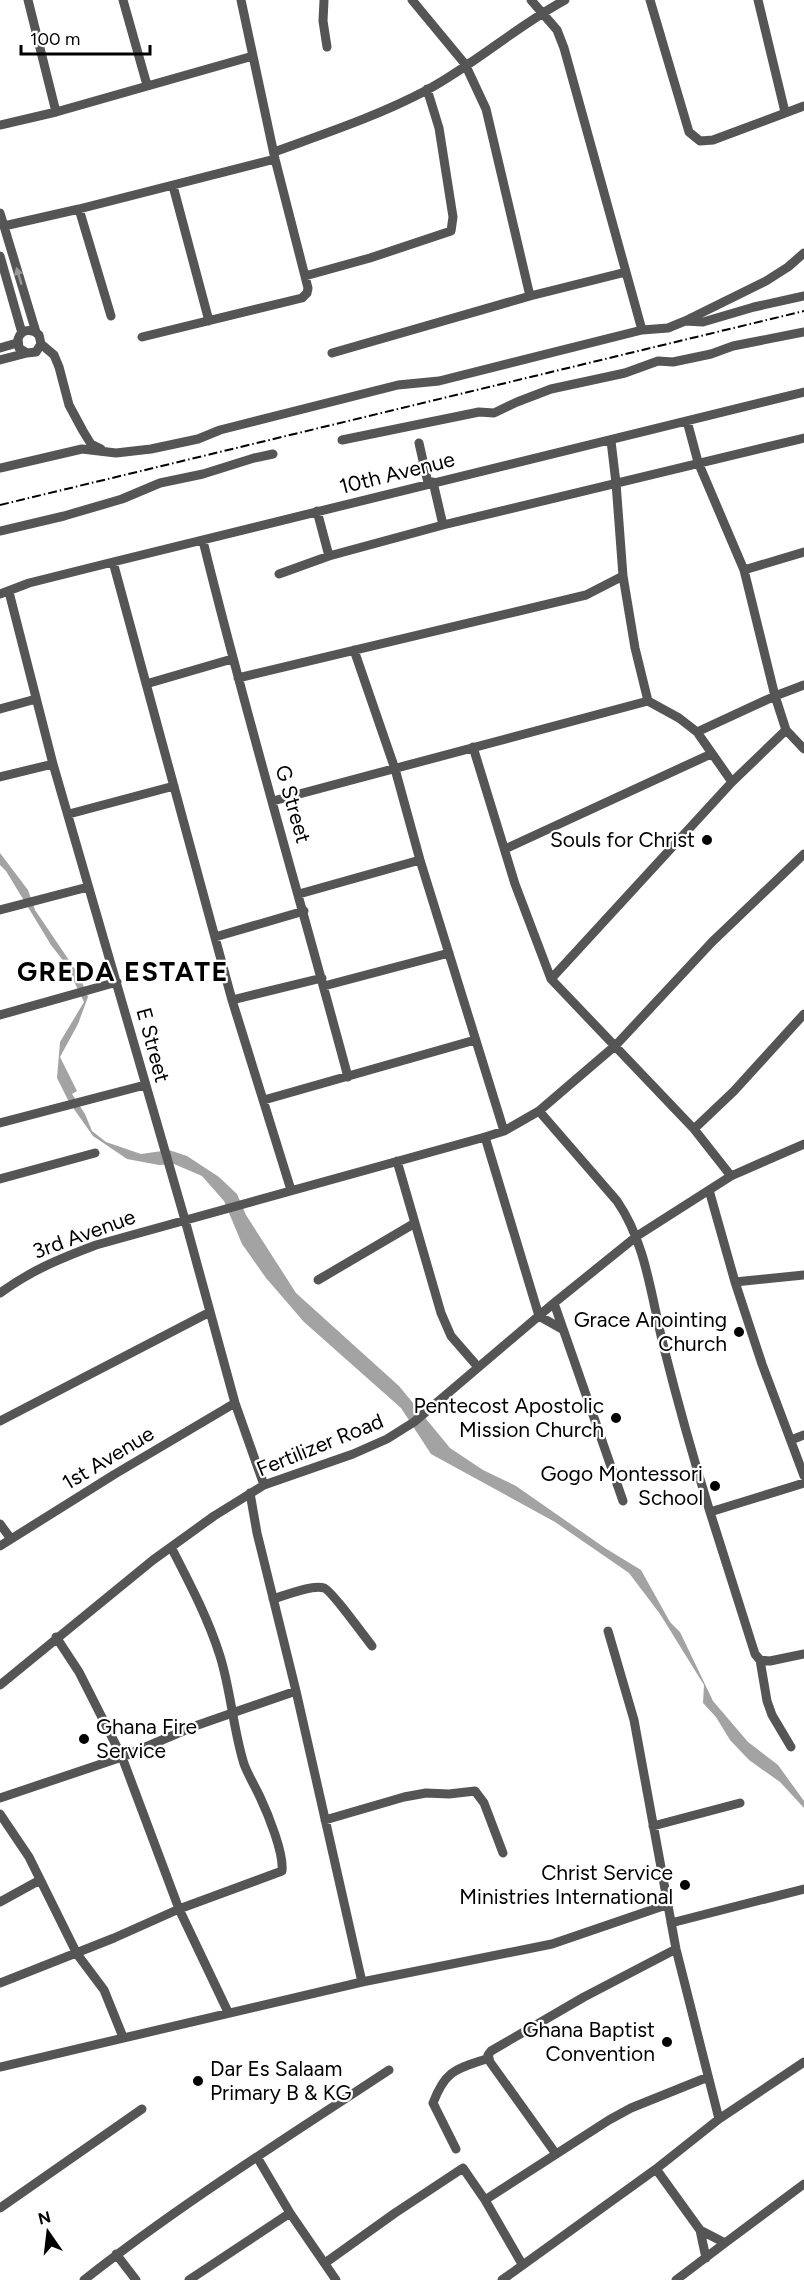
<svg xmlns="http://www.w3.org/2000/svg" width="804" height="2280" font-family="Figtree,sans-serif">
<rect width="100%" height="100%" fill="#fff"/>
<!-- water -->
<path fill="#a3a3a3" d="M0,853L28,890L35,910L79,975L88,997L78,1024L60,1057L77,1091L72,1094L85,1114L92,1131L106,1142L141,1154L169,1150L187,1156L219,1177L237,1194L246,1215L296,1293L399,1386L450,1448L483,1470L516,1486L605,1548L641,1570L670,1622L680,1632L713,1701L748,1742L778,1765L804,1801V1808L780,1782L749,1760L730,1740L716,1717L703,1703L704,1685L660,1614L629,1573L555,1522L431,1454L401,1408L304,1322L266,1278L242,1244L224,1201L202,1176L174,1164L159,1165L127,1159L93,1136L69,1102L57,1078L60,1042L84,1002L65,963L51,945L6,871L0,865Z"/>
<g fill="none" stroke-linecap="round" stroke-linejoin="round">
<!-- minor -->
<path stroke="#555" stroke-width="9" d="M28,0L56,112
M123,0L147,85
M324,0L323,21L327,47
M412,0L465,64L486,109L530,296
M531,0L557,30L564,48L642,330
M650,0L689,132L700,141L713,140L804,106
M758,0L785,112
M0,125L56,112L253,56
M274,152C326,133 378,116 427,90C475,64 517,26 565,0
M173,186L209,321
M79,209L111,316
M0,213L36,332
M4,226L79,209L275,159
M0,256L22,333
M305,276L370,258L451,231L453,217L439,128L427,89
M685,321L703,322L754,307L804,296
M142,337L302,298L307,293L308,288L275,159L241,0
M41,344L36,352L27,353L19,348L18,339C21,329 32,328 39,335L41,344L54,355L59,367L69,405L83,431L91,444L101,449
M0,348L17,343
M332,353L530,296L626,272
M0,360L27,353
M687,421L698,462L744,570L775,696L786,730L804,749
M342,440L479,412L494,413L517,402L551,389L625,373L658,361L673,362L711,354L733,346L804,332
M419,443L428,483
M0,468L82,449L116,453L151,449L198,439L220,430L398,385L439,381L642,330L668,328L685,321L766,281L788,267L804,253
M433,482L443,525
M317,511L329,556
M0,531L64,516L122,499L160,483L203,474L254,458L273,454
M203,541C247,720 300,898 348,1077
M113,562L232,1000L291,1190
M744,570L804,552
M279,574L329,556L443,525L804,438
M623,576L635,648L648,701
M9,592L53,764L185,1220L235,1403L264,1485
M0,594L29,583L113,562L804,392
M354,650L395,769L420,860L504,1131
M238,678L586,595L623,576L616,483L611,441
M146,684L232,659
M0,709L36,699
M697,732L775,696L804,685
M473,747L515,884L551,979L694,1129L731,1176
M0,777L53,764
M273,801L648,701L679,718L697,732L732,782
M69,814L174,786
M505,849L711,754
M299,894L420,860
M0,910L88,887
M215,937L304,911
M551,979L732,782L786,730
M324,986L449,953
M232,1000L322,978
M0,1015L117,982
M264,1100L475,1040
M539,1111L617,1201C646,1243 651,1296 663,1344C677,1400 693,1457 710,1512L804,1483
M0,1123L145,1085
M694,1129L734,1091L804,1014
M397,1161L441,1313L451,1336L478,1367
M0,1179L95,1153
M709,1190L735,1282L762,1364L804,1476
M318,1280L415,1223
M735,1282L804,1275
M0,1293C32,1270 59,1259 96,1245L485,1137
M554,1303L623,1501
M562,1329L539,1316L485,1137L504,1131L539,1111L616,1045L712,942L804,854
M0,1421L210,1312
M791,1440L804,1435
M250,1493L257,1533L296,1691L362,1982
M710,1512L755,1654L760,1660L770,1661L804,1654
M0,1524L11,1539
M0,1546L115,1474L235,1403
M273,1599C286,1595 313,1584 324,1588C331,1590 364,1636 372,1646
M608,1631L634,1720L676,1949L719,2119
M56,1637L79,1672L122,1757L179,1909L228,2012
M760,1660L767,1701L772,1715L791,1747
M0,1685L153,1560L214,1516L264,1485L353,1454L387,1439L414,1422L554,1303L637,1236L731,1176L804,1144
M0,1798L122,1757L195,1726L296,1691
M0,1814L29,1857L77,1954L104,1990L123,2037
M325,1820L404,1797L426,1793L449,1794L475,1791L484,1803L503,1853
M653,1826L740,1803
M0,1902L40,1880
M671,1923L804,1889
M0,1983L114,1938L179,1909L282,1871C284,1853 268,1814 260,1797C255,1786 248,1775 244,1764C233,1729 231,1691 220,1656C208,1618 189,1582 171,1547
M0,2067L362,1982L552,1944L669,1904
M456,2149L433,2103C446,2069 457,2069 489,2058
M556,2154L490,2062L488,2055L491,2051L584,1997L676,1949
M257,2157L290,2213L336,2280
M656,2169L700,2230L725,2243L676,2280
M485,2200L609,2120L631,2108L708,2077
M0,2208L142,2109
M700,2230L706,2258
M725,2243L804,2184
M116,2254L136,2280
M325,2263L395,2213L463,2168L485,2200L522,2264
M84,2280C181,2204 286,2138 389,2070
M189,2280L290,2213
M502,2280L656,2169L719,2119L804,2062"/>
<!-- rail -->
<path stroke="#000" stroke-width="2" stroke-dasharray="9 3 1.5 3" stroke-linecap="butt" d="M0,505L804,311"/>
</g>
<!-- one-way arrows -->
<defs><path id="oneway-solid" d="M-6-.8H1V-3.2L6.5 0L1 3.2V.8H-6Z" transform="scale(1.5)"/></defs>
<use fill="#999" href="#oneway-solid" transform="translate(19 276) rotate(-107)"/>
<!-- markers -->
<g fill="#000" stroke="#fff" stroke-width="2">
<circle cx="707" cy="840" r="6"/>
<circle cx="739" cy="1332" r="6"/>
<circle cx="616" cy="1418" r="6"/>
<circle cx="715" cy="1486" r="6"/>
<circle cx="84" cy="1739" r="6"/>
<circle cx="685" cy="1885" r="6"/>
<circle cx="667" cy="2042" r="6"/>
<circle cx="198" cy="2081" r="6"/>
</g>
<g text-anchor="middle" stroke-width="4.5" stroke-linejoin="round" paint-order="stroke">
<!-- street labels -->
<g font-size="21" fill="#000" stroke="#fff">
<text transform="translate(397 473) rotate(-14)" y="7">10th Avenue</text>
<text transform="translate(293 804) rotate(74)" y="7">G Street</text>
<text transform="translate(153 1045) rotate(75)" y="7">E Street</text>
<text transform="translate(84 1234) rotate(-20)" y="7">3rd Avenue</text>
<text transform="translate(320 1445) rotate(-22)" y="7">Fertilizer Road</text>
<text transform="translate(108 1458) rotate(-31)" y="7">1st Avenue</text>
</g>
<!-- poi labels -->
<g font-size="21" fill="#000" stroke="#fff" text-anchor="end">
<text x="695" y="847">Souls for Christ</text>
<text x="727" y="1327">Grace Anointing<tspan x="727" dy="24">Church</tspan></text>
<text x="604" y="1413">Pentecost Apostolic<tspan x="604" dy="24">Mission Church</tspan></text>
<text x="703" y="1481">Gogo Montessori<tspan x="703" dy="24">School</tspan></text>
<text x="96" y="1734" text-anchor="start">Ghana Fire<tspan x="96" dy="24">Service</tspan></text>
<text x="673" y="1880">Christ Service<tspan x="673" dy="24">Ministries International</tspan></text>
<text x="655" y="2037">Ghana Baptist<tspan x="655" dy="24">Convention</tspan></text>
<text x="210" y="2076" text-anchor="start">Dar Es Salaam<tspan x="210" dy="24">Primary B &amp; KG</tspan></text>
</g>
<!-- district labels -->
<g font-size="27" font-weight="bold" letter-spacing="1.5" fill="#000" stroke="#fff">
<text x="123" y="981">GREDA ESTATE</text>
</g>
</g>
<!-- north arrow -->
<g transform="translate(48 2232) rotate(346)" stroke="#ffffff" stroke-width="4.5" paint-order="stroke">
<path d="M0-4.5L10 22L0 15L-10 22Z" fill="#000000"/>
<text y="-9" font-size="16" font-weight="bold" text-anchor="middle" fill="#000000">N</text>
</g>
<!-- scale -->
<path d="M21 45v9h129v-9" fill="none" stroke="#000000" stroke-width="3"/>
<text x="30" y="45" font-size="18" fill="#000000" stroke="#ffffff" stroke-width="4.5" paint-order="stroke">100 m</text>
</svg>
